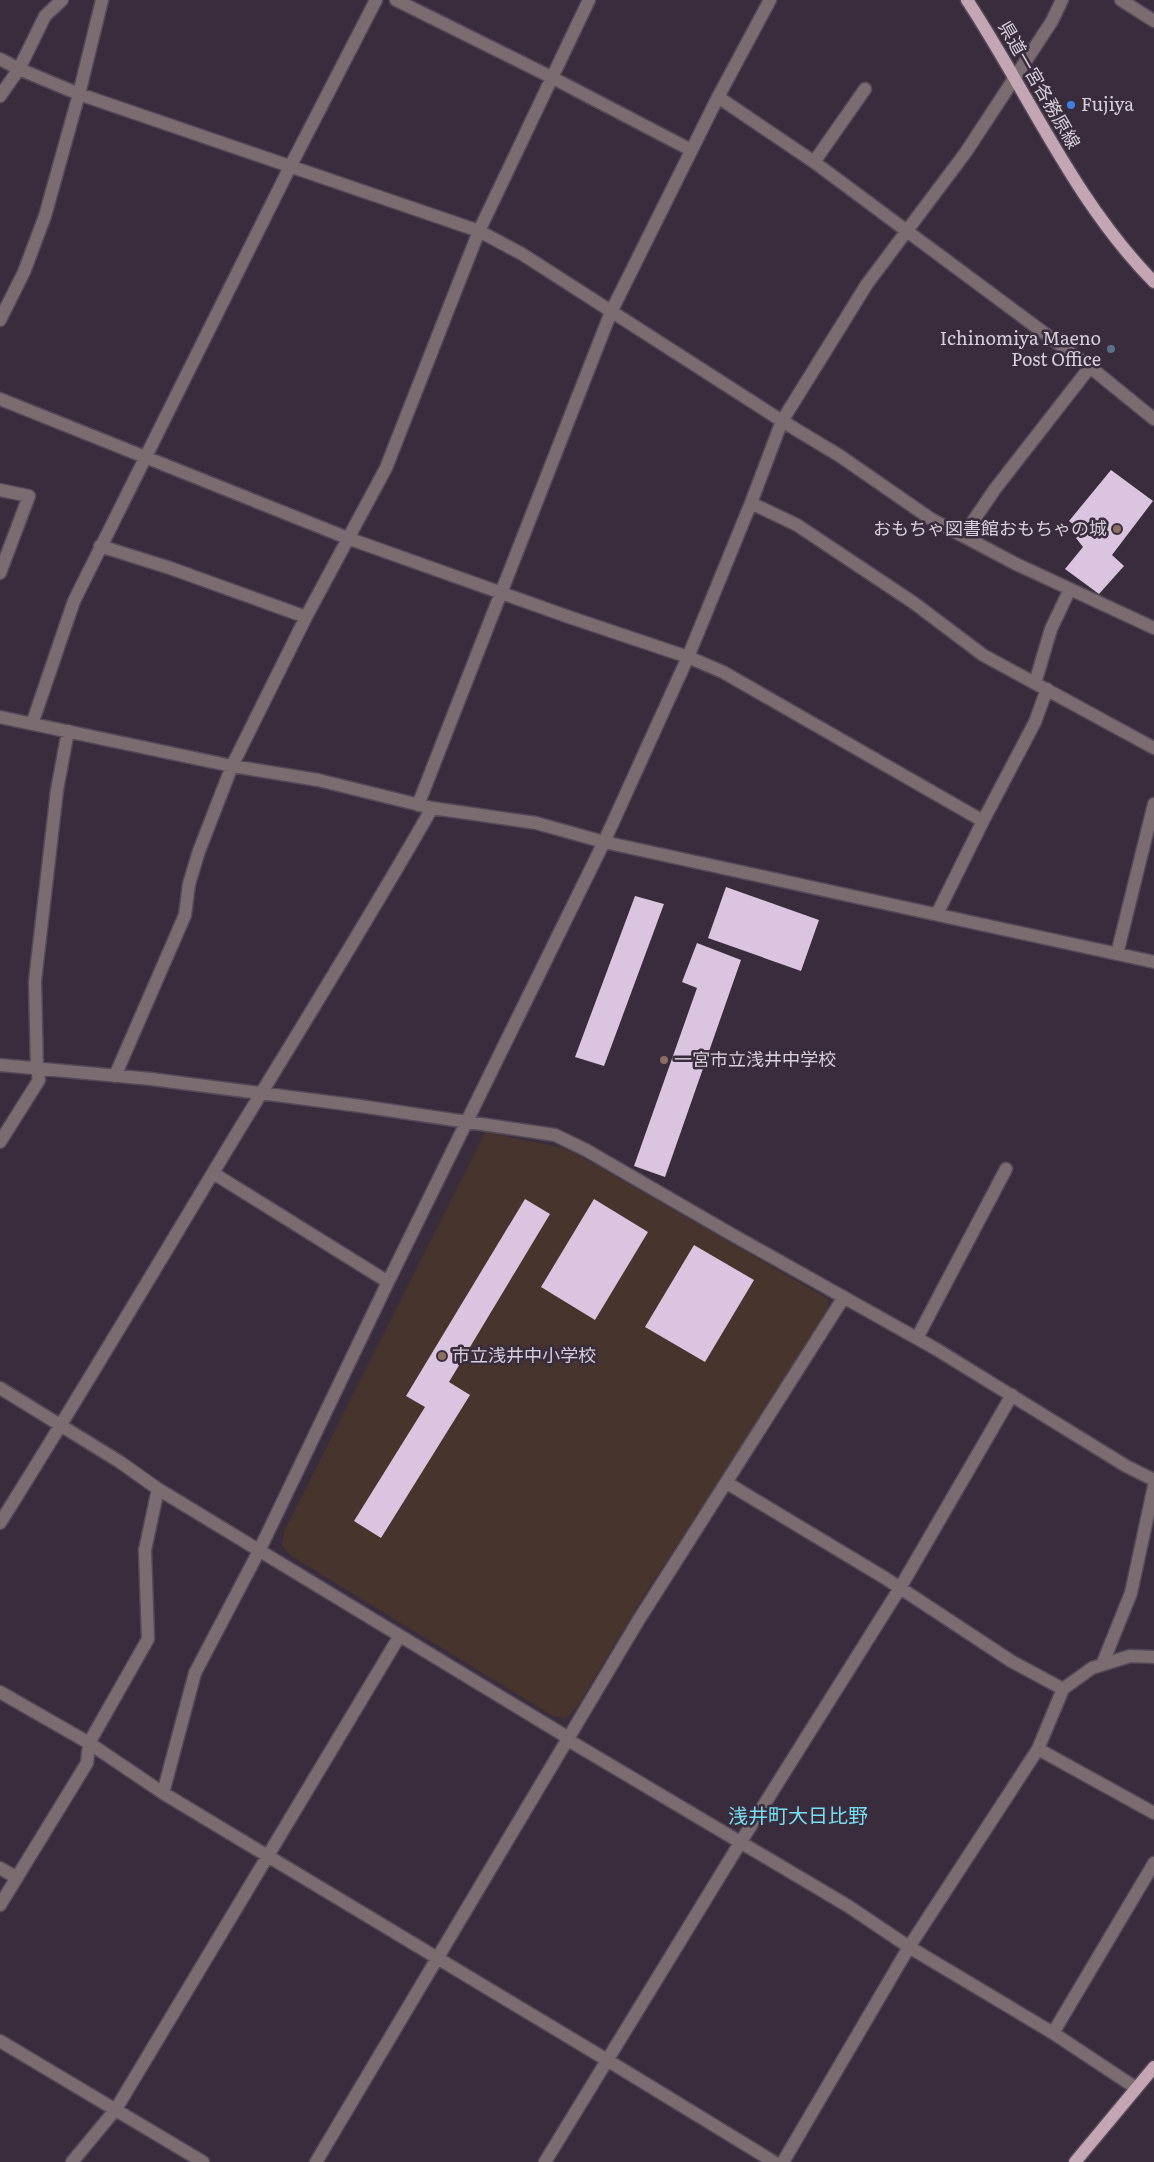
<svg xmlns="http://www.w3.org/2000/svg" width="1154" height="2162" font-family="Literata,'Noto Sans JP',serif">
<rect width="100%" height="100%" fill="#392c3c"/>
<!-- education -->
<path fill="#47342d" d="M485,1132L559,1147L573,1152L828,1299V1312L642,1599L577,1707L565,1719L553,1716L290,1555L282,1545L284,1532Z"/>
<!-- building -->
<path fill="#dac4e0" d="M1111,470L1153,501L1112,555L1124,566L1099,594L1065,569L1083,547L1076,538L1083,532L1069,521Z
M726,887L819,920L801,971L708,938Z
M635,896L664,904L604,1066L575,1057Z
M697,943L741,960L665,1177L634,1166L697,988L682,982Z
M525,1199L550,1214L449,1382L470,1395L381,1538L354,1521L425,1407L406,1396Z
M594,1199L648,1232L595,1320L541,1287Z
M694,1245L754,1280L705,1362L645,1327Z"/>
<g fill="none" stroke-linecap="round" stroke-linejoin="round">
<defs>
<path id="minor" d="M396,0L551,77L691,150
M1121,0L1154,21
M0,59L19,69L79,94L479,231L522,254L782,421L840,456L931,519L1016,564L1154,628
M0,96L19,69L45,16L62,0
M718,97L814,162L1090,367L1154,419
M814,162L865,89
M0,320L24,272L45,216L79,94L102,0
M0,399L350,539L569,617L688,657L723,672L983,821
M0,490L29,496L0,573
M751,503L797,525L914,603L983,655L1154,748
M963,536L995,489L1090,367
M100,546L170,568L306,617
M1035,683L1051,629L1070,589
M0,717L232,766L318,780L432,808L536,823L604,842L1154,962
M32,724L74,601L290,167L376,0
M418,805L611,312L718,97L770,0
M937,914L983,821L1035,722L1047,689
M1117,954L1154,804
M0,1065L151,1079L360,1106L555,1135L586,1150L731,1234L936,1349L1126,1466L1154,1480
M115,1076L185,915L189,884L199,851L232,766L306,617L386,468L479,231L589,0
M0,1142L39,1080L37,1069L35,981L57,790L68,731
M213,1173L388,1282
M917,1338L1006,1169
M0,1388L120,1462L158,1489L562,1734L568,1740L848,1906L909,1947L1053,2033L1136,2088
M727,1483L885,1578L1011,1661L1063,1689
M0,1523C73,1407 143,1289 214,1171C287,1050 362,931 432,808
M1102,1665L1131,1593L1154,1486
M0,1692L89,1743L163,1793L607,2060L774,2162
M1038,1749L1154,1813
M163,1793L195,1673L259,1551L388,1282L604,842L688,657L751,503L782,421L867,284L966,152L1052,21L1062,0
M0,1868L17,1878
M0,1905L87,1763L89,1743L148,1639L145,1550L158,1489
M1053,2033L1154,1863
M0,2041L203,2162
M72,2162L116,2109L399,1637
M316,2162L638,1621L844,1297
M545,2162L740,1843L900,1588L1012,1395
M783,2162L909,1947L1038,1749L1063,1689L1092,1668L1130,1656L1154,1657"/>
<path id="major" d="M967,0C1029,94 1074,201 1154,282
M1075,2162L1154,2067"/>
</defs>
<!-- minor casing -->
<use href="#minor" stroke="#554958" stroke-width="15"/>
<!-- major casing -->
<use href="#major" stroke="#554958" stroke-width="15"/>
<!-- minor -->
<use href="#minor" stroke="#7b6c72" stroke-width="12"/>
<!-- major -->
<use href="#major" stroke="#c3a5b3" stroke-width="12"/>
</g>
<!-- markers -->
<circle fill="#3f7fe0" stroke="#392c3c" stroke-width="2" cx="1071" cy="105" r="5"/>
<circle fill="#5c6f8a" stroke="#392c3c" stroke-width="2" cx="1111" cy="349" r="5"/>
<g fill="#8d6e63" stroke="#392c3c" stroke-width="2">
<circle cx="1117" cy="529" r="5"/>
<circle cx="664" cy="1060" r="5"/>
<circle cx="442" cy="1356" r="5"/>
</g>
<g text-anchor="middle" stroke-width="5" stroke-linejoin="round" paint-order="stroke">
<!-- street labels -->
<g font-size="18" fill="#d7cfd9" stroke="#392c3c">
<text transform="translate(1039 85) rotate(60)" y="6">県道一宮各務原線</text>
</g>
<!-- poi labels -->
<g font-size="18" fill="#d7cfd9" stroke="#392c3c" text-anchor="start">
<text x="1081" y="111">Fujiya</text>
<text x="1101" y="345" text-anchor="end">Ichinomiya Maeno<tspan x="1101" dy="21">Post Office</tspan></text>
<text x="1107" y="535" text-anchor="end">おもちゃ図書館おもちゃの城</text>
<text x="674" y="1066">一宮市立浅井中学校</text>
<text x="452" y="1362">市立浅井中小学校</text>
</g>
<!-- quarter labels -->
<g font-size="20" fill="#77def3" stroke="#392c3c">
<text x="798" y="1823">浅井町大日比野</text>
</g>
</g>
</svg>
